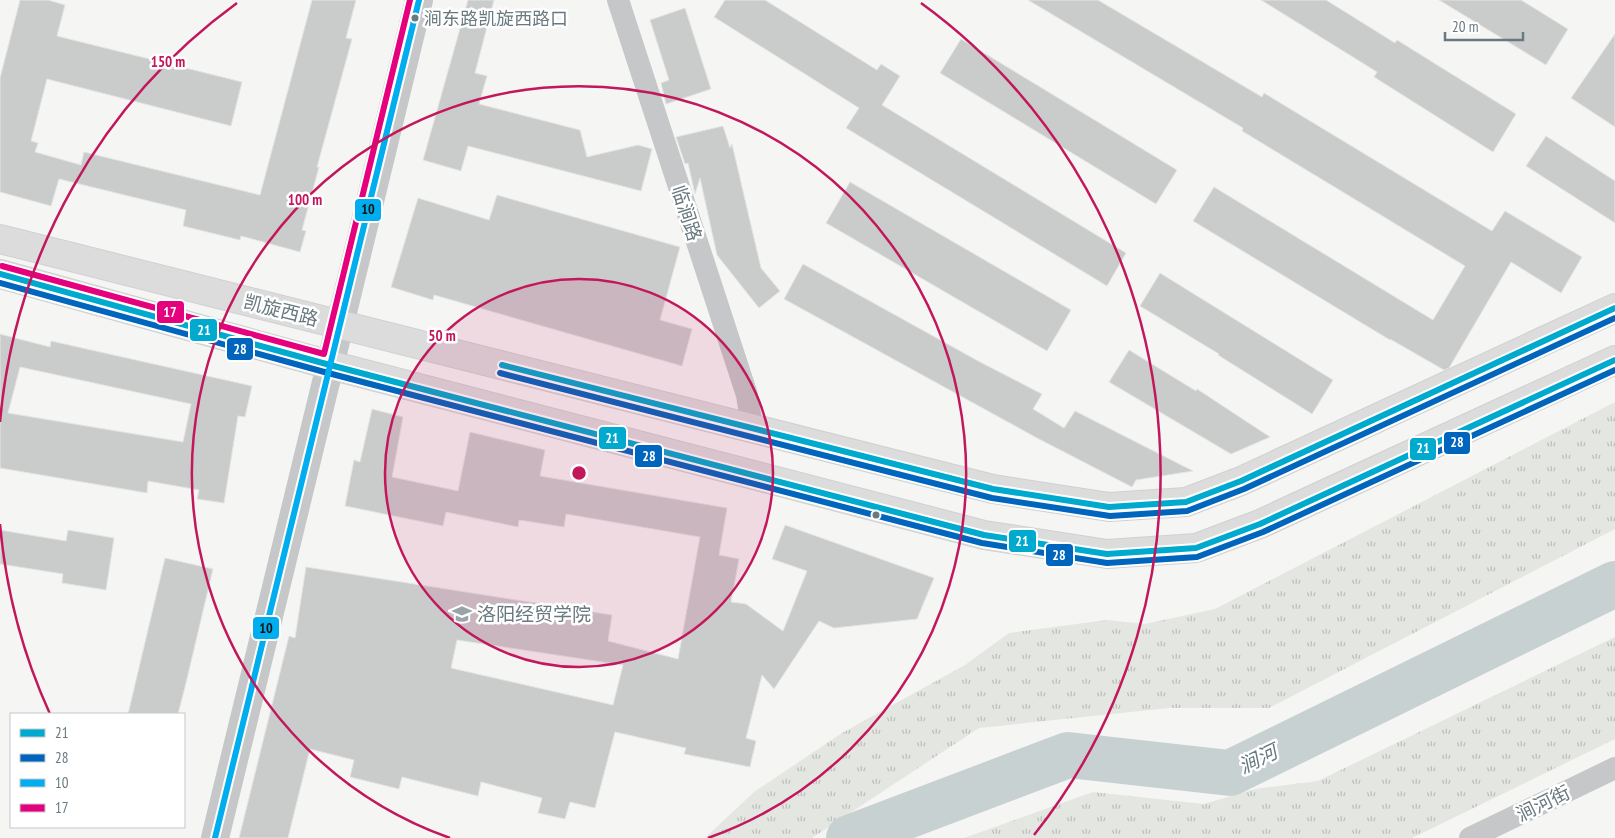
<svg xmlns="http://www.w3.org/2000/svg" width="1615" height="838" font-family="'PT Sans Narrow','Noto Sans SC',sans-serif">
<defs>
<pattern id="grass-tufts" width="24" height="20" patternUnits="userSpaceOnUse" patternTransform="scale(1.25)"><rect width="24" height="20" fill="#e4e6e2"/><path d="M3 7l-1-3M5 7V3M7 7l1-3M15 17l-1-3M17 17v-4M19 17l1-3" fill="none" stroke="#bdbfbc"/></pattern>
</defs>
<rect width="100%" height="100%" fill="#f5f5f4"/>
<!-- grass -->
<path fill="url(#grass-tufts)" d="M1615,402V529L1269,708H1169L979,728L812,838H705L754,792L842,733L965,665L1009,633L1107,620L1145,624L1215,609Z
M1615,637V739L1412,838H964L1093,792L1204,804L1255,789L1318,781Z"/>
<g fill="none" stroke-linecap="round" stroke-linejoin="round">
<!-- river -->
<path stroke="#c8d1d2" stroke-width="46" d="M849,838L1068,755L1230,773L1615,584"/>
</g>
<!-- building -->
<path fill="#cacccc" stroke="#e4e4e4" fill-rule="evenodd" d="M20,0H48L65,5L57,36L242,82L231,126L47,79L31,141L38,143L35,152L81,165L84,152L260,195L312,0H356L346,38L352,39L317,167H319L302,230L306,231L300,252L241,236L240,240L183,226L186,210L59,179L51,206L0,192V78Z
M468,0H494L475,73L487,76L479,104L580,130L587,157L638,145L652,149L641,191L468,146L461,171L423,160Z
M725,0H765L877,70L881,64L900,76L882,105L1126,253L1107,286L846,128L859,108L714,17Z
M1028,0H1098L1262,97L1264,93L1492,231L1505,211L1582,257L1561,293L1511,262L1449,368L1444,370L1390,339V340L1193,221L1214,187L1433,320L1465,266L1242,131L1243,128Z
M1261,0H1326L1395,43L1397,40L1516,114L1493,152L1374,77L1377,72Z
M1439,0H1521L1568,29L1546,65Z
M685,8L711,89L666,104L661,83L669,80L650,20Z
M1615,34V127L1571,98Z
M961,39L1177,170L1156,204L940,73Z
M723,126L730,148L732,144L761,268L780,291L759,308L717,255L700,178L695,194L688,163L685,164L676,137Z
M1546,136L1615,181V223L1526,166Z
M850,182L1071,310L1047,351L826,223Z
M497,195L680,247L660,320L692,329L682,366L434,295L433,300L391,287L418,198L489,220Z
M803,264L980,362L1042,394L1033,409L1064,428L1075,411L1193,471L1136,480L1132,487L1037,438L784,299Z
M1160,273L1333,380L1312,414L1218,355L1219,354L1140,306Z
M0,334L50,347L51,341L252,386L245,417L238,416L224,503L197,499L199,490L148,481L147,493L0,468ZM20,367L191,404L183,442L8,413Z
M1129,350L1196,391L1197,389L1270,437L1231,454L1109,382Z
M372,409L403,417L392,477L458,491L470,432L545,450L540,476L727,508L719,555L739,559L731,602L746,604L783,631L807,571L772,559L785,525L934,578L917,619L834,628L819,621L774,689L762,675L746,738L756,741L750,767L684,754L686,748L615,732L595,808L570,802L565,819L538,813L542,798L481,782L478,796L402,777L399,789L350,777L354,760L310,749L288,838H239L289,636L295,638L306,567L612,615L608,641L678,659L700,537L566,514L564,527L519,520L518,527L446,512L443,526L345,506L354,460L360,462ZM457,640L623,665L613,705L451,668Z
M0,530L66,541L68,530L114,538L106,590L62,583L63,574L0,564Z
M165,558L213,569L186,683L178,714H128Z"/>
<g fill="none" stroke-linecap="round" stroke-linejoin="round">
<defs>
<path id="secondary" d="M0,239L993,489L1109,507L1186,502L1241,481L1615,308
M0,274L330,365L984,535L1107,554L1196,548L1260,524L1615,360"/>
</defs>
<!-- secondary casing -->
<use href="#secondary" stroke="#cfd1d1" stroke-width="30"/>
<!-- minor -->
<path stroke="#c5c7c8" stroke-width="22" d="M618,0L747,395L752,427
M1470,838L1615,768"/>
<!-- tertiary -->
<path stroke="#c5c7c8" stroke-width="28" d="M215,838L419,0"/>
<!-- secondary -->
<use href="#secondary" stroke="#dcdcdd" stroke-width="28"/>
<defs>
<path id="bus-1" d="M0,274L330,365L984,535L1107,554L1196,548L1260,524L1615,360
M502,365L993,489L1109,507L1186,502L1241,481L1615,308"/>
<path id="bus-2" d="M0,283L328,373L982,543L1107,563L1197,557L1263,532L1615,370
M500,373L992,498L1110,516L1187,511L1244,489L1615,318"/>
<path id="bus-3" d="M215,838L419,0"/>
<path id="bus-4" d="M2,266L324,354L410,0"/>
</defs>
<!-- bus-1 casing -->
<use href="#bus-1" stroke="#fff" stroke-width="10"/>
<!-- bus-2 casing -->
<use href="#bus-2" stroke="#fff" stroke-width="10"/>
<!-- bus-3 casing -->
<use href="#bus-3" stroke="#fff" stroke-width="10"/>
<!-- bus-4 casing -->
<use href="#bus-4" stroke="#fff" stroke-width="10"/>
<!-- bus-1 -->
<use href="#bus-1" stroke="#00a9ce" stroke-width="6"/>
<!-- bus-2 -->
<use href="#bus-2" stroke="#0065bd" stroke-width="6"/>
<!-- bus-3 -->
<use href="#bus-3" stroke="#00aeef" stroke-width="6"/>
<!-- bus-4 -->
<use href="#bus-4" stroke="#e5007d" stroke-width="6"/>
</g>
<!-- distance rings -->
<circle cx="579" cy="473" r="194" fill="#c2185b" fill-opacity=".12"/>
<g fill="none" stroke="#c2185b" stroke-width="2.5">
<circle cx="579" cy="473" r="194"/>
<path d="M450 838A387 387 0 1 1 708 838"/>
<path d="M50 714A581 581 0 0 1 0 524M0 422A581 581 0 0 1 237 3M921 3A581 581 0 0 1 1034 835"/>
</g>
<!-- icons -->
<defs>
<symbol id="school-bare" viewBox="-9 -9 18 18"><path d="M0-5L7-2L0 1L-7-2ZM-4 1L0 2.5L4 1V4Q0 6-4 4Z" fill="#99a4a9" stroke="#fff" stroke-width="2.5" paint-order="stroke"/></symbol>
</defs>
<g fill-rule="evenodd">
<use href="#school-bare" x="448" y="600" width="28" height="28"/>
</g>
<!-- markers -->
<g fill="#687980" stroke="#fff" stroke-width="2">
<circle cx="415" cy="18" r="4.5"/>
<circle cx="876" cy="515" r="4.5"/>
</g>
<g text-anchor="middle" stroke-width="5" stroke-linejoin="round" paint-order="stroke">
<!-- bus labels -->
<g font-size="18" fill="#687980" stroke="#fff" text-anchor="start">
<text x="424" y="25">涧东路凯旋西路口</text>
</g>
<!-- street labels -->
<g font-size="19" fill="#687980" stroke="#fff">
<text transform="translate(687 213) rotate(72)" y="7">临涧路</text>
<text transform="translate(281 310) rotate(14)" y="7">凯旋西路</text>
<text transform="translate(1543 803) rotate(-26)" y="7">涧河街</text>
</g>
<!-- poi labels -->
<g font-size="19" fill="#687980" stroke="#fff" text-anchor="start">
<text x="477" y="621">洛阳经贸学院</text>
</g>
<!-- water labels -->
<g font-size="20" font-style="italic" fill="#64797d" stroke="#fff">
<text transform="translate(1258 759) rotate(-26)" y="7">涧河</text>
</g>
</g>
<circle cx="579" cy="473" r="8" fill="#c2185b" stroke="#fff" stroke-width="2.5"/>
<g font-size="15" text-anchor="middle" font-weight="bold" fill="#c2185b" stroke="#fff" stroke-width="5" stroke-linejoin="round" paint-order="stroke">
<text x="168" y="67">150 m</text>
<text x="305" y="205">100 m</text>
<text x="442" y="341">50 m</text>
</g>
<g stroke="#fff" stroke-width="2">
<rect x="354" y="198" width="28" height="24" rx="5" fill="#00aeef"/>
<rect x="156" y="300" width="29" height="24" rx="5" fill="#e5007d"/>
<rect x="189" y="318" width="29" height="24" rx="5" fill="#00a9ce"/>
<rect x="226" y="337" width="28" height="24" rx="5" fill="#0065bd"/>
<rect x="598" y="426" width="29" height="24" rx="5" fill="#00a9ce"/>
<rect x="1443" y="431" width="28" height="24" rx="5" fill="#0065bd"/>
<rect x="1409" y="437" width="28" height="24" rx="5" fill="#00a9ce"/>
<rect x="634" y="444" width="29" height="24" rx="5" fill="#0065bd"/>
<rect x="1008" y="529" width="29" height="24" rx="5" fill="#00a9ce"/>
<rect x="1045" y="543" width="29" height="24" rx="5" fill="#0065bd"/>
<rect x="252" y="616" width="28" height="24" rx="5" fill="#00aeef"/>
</g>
<g font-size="14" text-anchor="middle" font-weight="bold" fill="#fff">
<text x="170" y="317">17</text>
<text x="204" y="335">21</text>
<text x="240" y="354">28</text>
<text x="612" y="443">21</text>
<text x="1457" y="447">28</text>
<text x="1423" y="453">21</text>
<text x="649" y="461">28</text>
<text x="1022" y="546">21</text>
<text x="1059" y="560">28</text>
</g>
<g font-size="14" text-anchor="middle" font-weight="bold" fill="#111">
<text x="368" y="214">10</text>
<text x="266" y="633">10</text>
</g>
<!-- legend -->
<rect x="10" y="713" width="175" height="115" fill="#ffffff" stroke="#c3c9cc"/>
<rect x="20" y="729" width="25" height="8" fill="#00a9ce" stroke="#c3c9cc"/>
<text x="55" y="738" font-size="15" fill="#687980">21</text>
<rect x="20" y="754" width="25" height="8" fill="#0065bd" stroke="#c3c9cc"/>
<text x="55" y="763" font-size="15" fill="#687980">28</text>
<rect x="20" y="779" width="25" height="8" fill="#00aeef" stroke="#c3c9cc"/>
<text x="55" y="788" font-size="15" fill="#687980">10</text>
<rect x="20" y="804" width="25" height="8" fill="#e5007d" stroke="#c3c9cc"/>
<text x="55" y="813" font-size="15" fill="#687980">17</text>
<!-- scale -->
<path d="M1445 32v8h78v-8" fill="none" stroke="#687980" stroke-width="2.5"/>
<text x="1452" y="32" font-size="15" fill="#687980" stroke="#ffffff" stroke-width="4" paint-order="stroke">20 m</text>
</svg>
